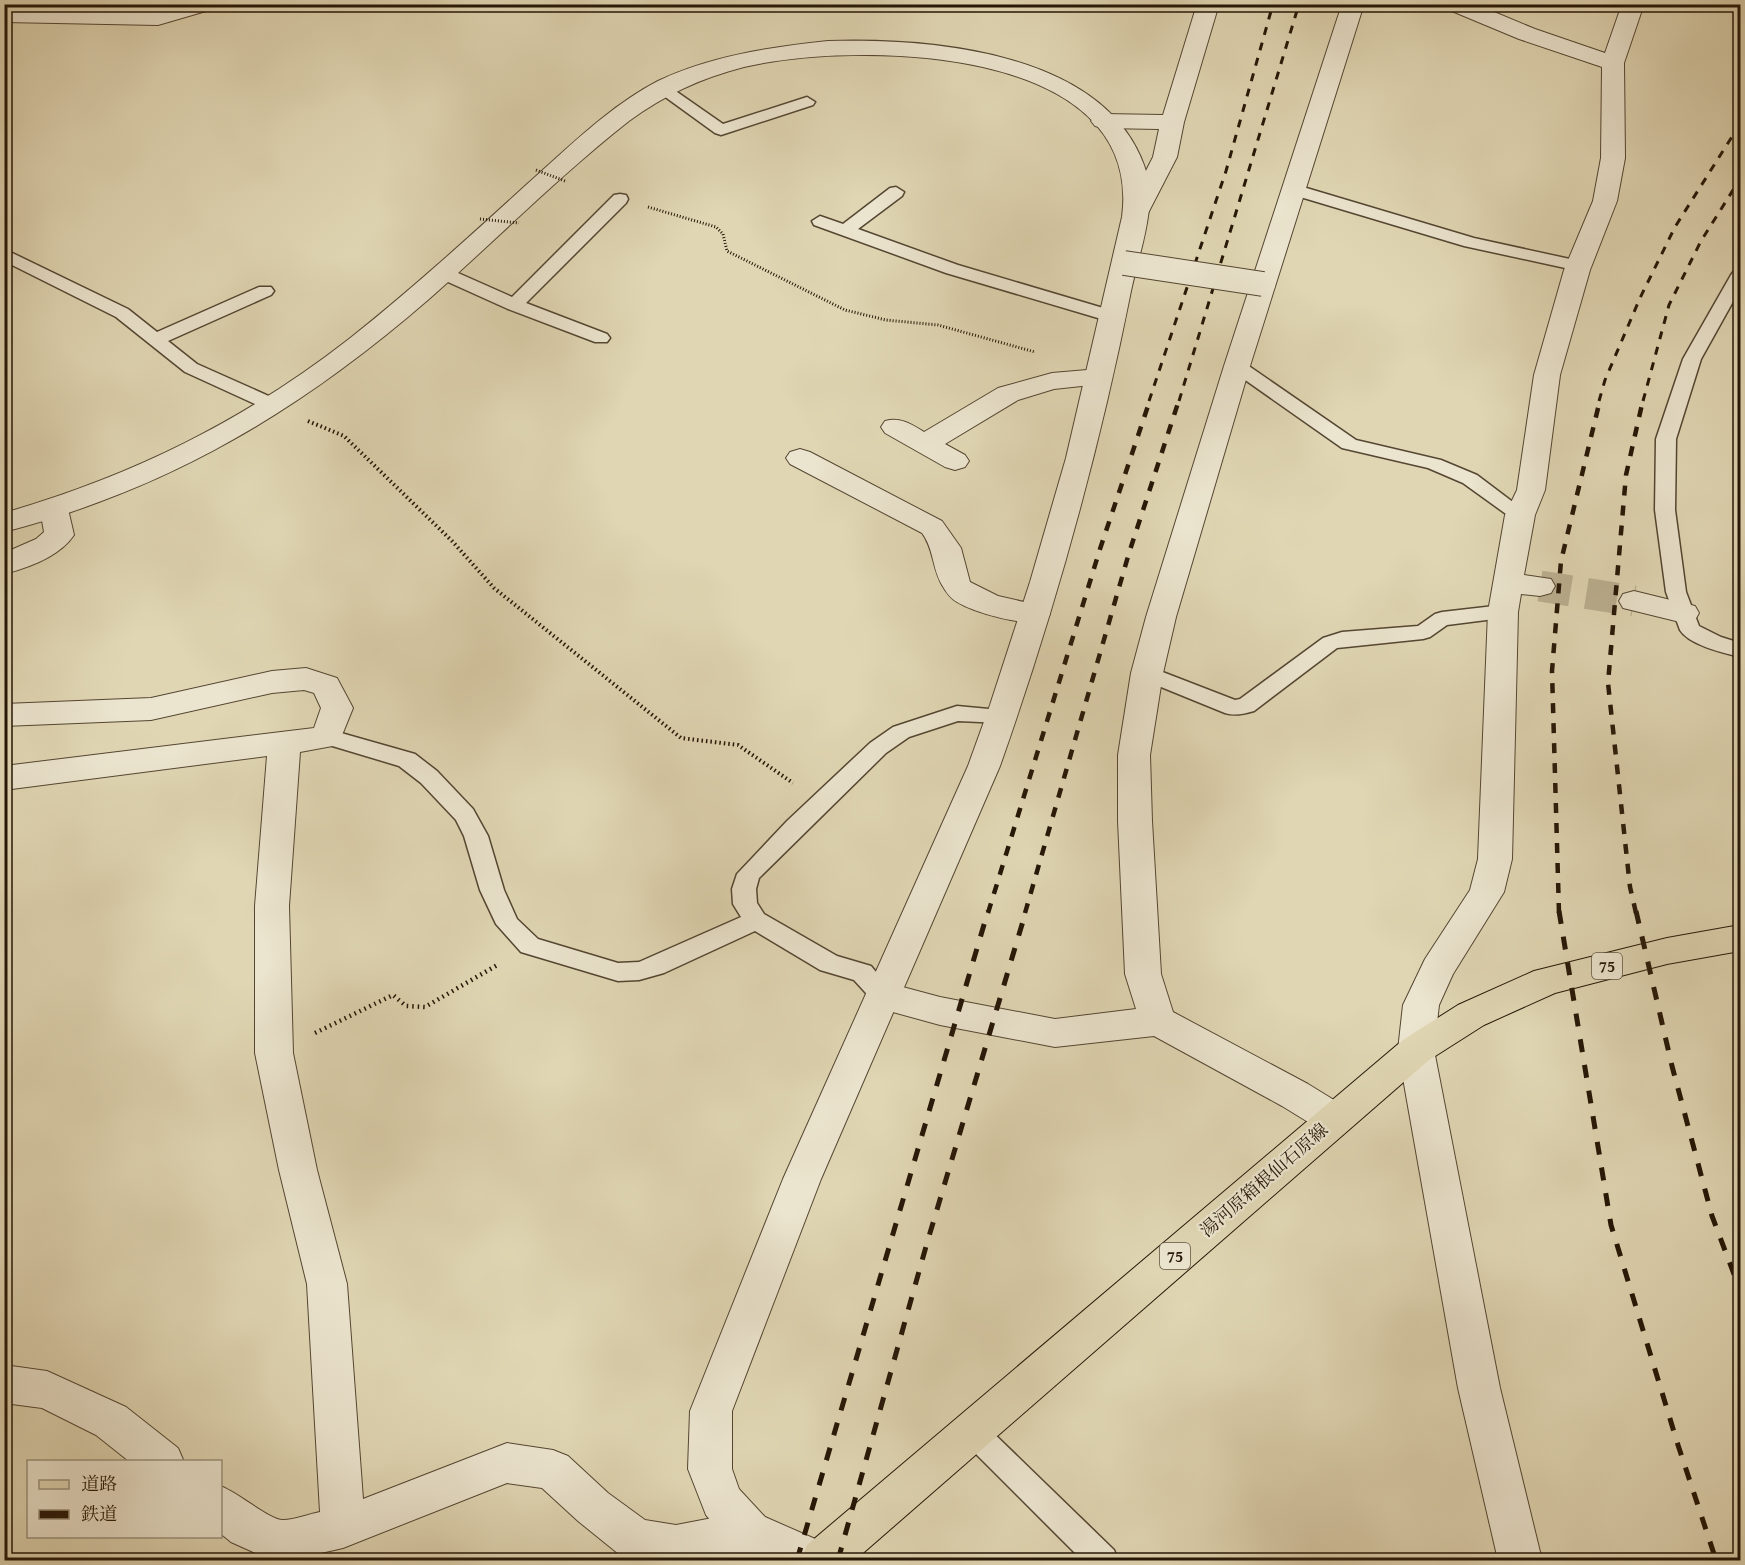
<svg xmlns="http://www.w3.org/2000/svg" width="1745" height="1565" font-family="'Gentium Book Plus','Noto Serif JP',serif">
<rect width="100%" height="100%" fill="#e0d6b3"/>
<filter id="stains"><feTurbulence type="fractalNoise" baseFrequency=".00333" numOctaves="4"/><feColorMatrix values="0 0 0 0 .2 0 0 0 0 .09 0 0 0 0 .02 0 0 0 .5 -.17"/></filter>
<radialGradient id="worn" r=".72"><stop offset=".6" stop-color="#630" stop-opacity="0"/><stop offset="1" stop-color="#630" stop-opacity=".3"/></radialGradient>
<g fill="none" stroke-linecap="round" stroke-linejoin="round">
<!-- minor-tunnel -->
<path stroke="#bbb091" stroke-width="31" stroke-dasharray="31 16" stroke-linecap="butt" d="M1540,586L1634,601"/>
<defs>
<path id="service" d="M662,83L667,85L723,124L807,97L815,102L813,105L721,135L715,133L657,91L654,88L657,85Z
M1293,184L1474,238L1579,261L1585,262L1588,266L1585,270L1579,271L1464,246L1287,193L1285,189Z
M896,187L904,192L902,196L858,229L958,265L1120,313L1123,317L1120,321H1108L946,273L814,225L812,221L820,216L843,224L890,188Z
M620,194L626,195L628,199L626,203L526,303L607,334L610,338L607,342H595L508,309L437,277L434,273L437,269H449L512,297L614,195Z
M4,249L128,309L157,332L259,287H271L274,291L271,295L168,341L197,364L280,401L282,405L280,409H266L185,372L116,317L4,261Z
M1740,270V289L1701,359L1676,439L1675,510L1686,592L1699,626L1721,637L1740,643V657C1724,653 1689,645 1680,630L1666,592L1655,510L1656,439L1683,359L1731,275L1734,271Z
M1237,361L1243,362L1356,440L1441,460L1477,475L1530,515L1527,519L1520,521L1513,519L1463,483L1428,468L1342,448L1231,370L1228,366L1231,362Z
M1503,605L1510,607L1513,612L1510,617L1447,625L1430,637L1423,639L1337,648L1254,711C1244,714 1235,716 1225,713L1139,678L1136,673L1139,668L1147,666L1235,700L1240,699L1323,638L1342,632L1418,626L1435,614L1442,612Z
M957,706L1010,711L1013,716L1010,721L1002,723L958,721L909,737L886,753L759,878L756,889L757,903L764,914L837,956L871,966L896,996L893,1003L884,1006L875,1003L854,980L820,970L755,931L664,973L639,980L618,981L521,952L496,924L480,890L464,836L456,820L421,783L399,766L319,742L316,737L319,732L327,729L415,754L437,771L473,809L488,836L504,890L517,919L538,939L618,963L639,962L741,917L733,904L732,889L737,874L787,821L870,743L893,727Z
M972,1418L982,1422L1114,1550L1118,1560H1082L962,1440L957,1431L962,1422Z"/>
<path id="minor" d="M180,4H215L213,9L158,25L4,22V9L157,11Z
M1197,4H1219L1184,122L1177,157L1145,219L1136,221L1127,219L1124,214L1153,157L1159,129L1103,128L1095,126L1091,121L1095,116L1103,114L1163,115Z
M1342,4H1364L1250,366L1176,617L1163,673L1150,755L1152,821L1161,974L1173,1012L1308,1084L1347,1108L1353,1119L1347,1130L1334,1134L1321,1130L1282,1106L1154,1036L1055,1047L940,1025L871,1006L866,996L871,986L884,982L940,997L1055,1019L1136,1009L1125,974L1118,821V755L1131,673L1146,617L1224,366Z
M1445,4H1475L1535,29L1605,53L1622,4H1644L1624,63L1625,158L1617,201L1590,270L1560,375L1545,490L1535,515L1524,575L1551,579L1555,586L1551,593L1540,596L1521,594L1518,612L1512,859L1504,892L1453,974L1439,1005L1434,1050L1500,1388L1542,1560H1498L1458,1388L1398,1050L1403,1005L1425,959L1470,890L1478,859L1488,612L1505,515L1517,490L1534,375L1564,270L1593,201L1601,158L1602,67L1519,39L1447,9Z
M1099,369L1109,371L1112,377L1109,383L1054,389L1018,400L945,444L965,455L969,461L965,467L955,470L945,467L885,433L881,427L885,421C901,417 911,424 924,432L998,388L1052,373Z
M800,449L810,452L942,521L961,548L970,582L998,596L1046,607L1050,614L1046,621C1025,627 975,613 957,602C950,598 946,592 942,585C932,568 934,549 922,533L790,464L786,458L790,452Z
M54,500L64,503L68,509L74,535C60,556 28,568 4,574V553L36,539L44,532L40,509L44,503Z
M1634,591L1695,606L1699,613L1695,620L1684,623L1623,608L1619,601L1623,594Z
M306,668L337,678L353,708L338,745L300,752L289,906L293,1053L317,1170L347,1284L363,1499L507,1443L553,1450L568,1456L608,1493L645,1520L676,1525L749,1511L765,1517L771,1532L765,1547L749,1553L710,1560H635L620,1555L578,1521L542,1488L507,1483L343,1548L290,1560H274L264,1557L231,1542L220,1533V1486C238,1492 269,1520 283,1520C294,1520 309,1514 320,1512L307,1284L279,1170L255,1053V906L267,756L4,790V766L314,728L321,708L314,693L304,690L272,693L151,720L4,726V704L151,698L272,671Z
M4,1365L47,1371L126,1407L178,1448L184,1462H130L96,1435L42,1408L4,1403Z"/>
<path id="tertiary" d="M828,41C930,38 1102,51 1144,165C1159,204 1139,252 1131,291C1099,452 1055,610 1000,766L821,1179L732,1411V1469L739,1489L765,1517L829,1545L835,1560H764L733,1547L706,1515L688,1469L690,1411L783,1179L968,766L990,705L1030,582L1066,458L1122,217C1145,43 854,41 744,67C701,78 664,95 629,121C559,176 496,240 429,299C301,410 170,489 4,532V513C132,476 244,421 349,339C410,291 468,238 525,186C567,149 608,107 658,81C710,56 771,47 828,41Z"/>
<path id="primary" d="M1740,925V951L1667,964L1555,993L1484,1025L1429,1060L855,1560H801L807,1545L1403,1040L1458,1005L1534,971L1667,938Z"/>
</defs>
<!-- service casing -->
<use href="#service" stroke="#544632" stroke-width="3"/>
<!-- minor casing -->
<use href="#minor" stroke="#544632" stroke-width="2"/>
<!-- tertiary casing -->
<use href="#tertiary" stroke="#544632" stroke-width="2"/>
<!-- primary casing -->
<use href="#primary" stroke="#251607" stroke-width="2"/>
<!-- path-far2 -->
<path stroke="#251607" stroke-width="3" stroke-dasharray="1 2" stroke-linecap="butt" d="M648,207L716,227L723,234L727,251L845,310L886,320L938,325L1035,352"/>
<!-- path-far1 -->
<path stroke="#251607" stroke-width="4" stroke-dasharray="1.5 3" stroke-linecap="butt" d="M308,421L344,436L452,541L494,588L681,738L738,745L793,783"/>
<!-- path -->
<path stroke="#251607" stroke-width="4.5" stroke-dasharray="1.5 4" stroke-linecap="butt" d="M315,1033L393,995L406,1006L425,1007L499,964"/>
<!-- service -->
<use href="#service" fill="#ebe4ce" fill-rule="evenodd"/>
<!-- minor -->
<use href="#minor" fill="#ebe4ce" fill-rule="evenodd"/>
<!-- tertiary -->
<use href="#tertiary" fill="#ebe4ce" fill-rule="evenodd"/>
<!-- primary -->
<use href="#primary" fill="#e0d6b3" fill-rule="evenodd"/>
<!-- rail-far2 -->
<path stroke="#251607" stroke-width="3" stroke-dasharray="8 8" stroke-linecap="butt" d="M1149,401L1226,171L1273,4
M1179,401L1299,4
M1599,401L1605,380L1640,298L1675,227L1740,124
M1643,401L1669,305L1701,241L1740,179"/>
<!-- rail-far1 -->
<path stroke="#251607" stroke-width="4.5" stroke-dasharray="10 10" stroke-linecap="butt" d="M988,913L1100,549L1150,400
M1025,913L1129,553L1179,400
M1559,913L1552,671L1561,561L1600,400
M1636,913L1630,887L1608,683L1626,475L1643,400"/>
<!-- rail -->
<path stroke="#251607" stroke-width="5" stroke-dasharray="13 13" stroke-linecap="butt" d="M1559,911L1611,1225L1678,1445L1716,1560
M1636,911L1672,1066L1712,1216L1740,1290
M797,1560L988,911
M838,1560L927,1243L1026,911"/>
<defs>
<path id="minor-bridge" d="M1124,263L1263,284"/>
</defs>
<!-- minor-bridge casing -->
<use href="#minor-bridge" stroke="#544632" stroke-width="26" stroke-linecap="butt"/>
<!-- path-bridge -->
<path stroke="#251607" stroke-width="3" stroke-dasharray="1 2" stroke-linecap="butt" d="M536,170L565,181
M480,219L519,223"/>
<!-- minor-bridge -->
<use href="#minor-bridge" stroke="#ebe4ce" stroke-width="24"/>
</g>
<g text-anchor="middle" stroke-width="4.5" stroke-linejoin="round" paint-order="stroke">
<!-- shield labels -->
<g fill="#ebe4ce" stroke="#605443" stroke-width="1.5">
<rect x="1592" y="953" width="30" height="26" rx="4.5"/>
<rect x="1160" y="1243" width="30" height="26" rx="4.5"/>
</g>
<g font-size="16" font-weight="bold" fill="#251607">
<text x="1607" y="972">75</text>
<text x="1175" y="1262">75</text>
</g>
<!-- street labels -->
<g font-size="18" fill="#251607" stroke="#ebe4ce">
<text transform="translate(1264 1180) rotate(-41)" y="6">湯河原箱根仙石原線</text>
</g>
</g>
<!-- margin -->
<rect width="1745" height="1565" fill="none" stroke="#e0d6b3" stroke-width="24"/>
<rect x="6" y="6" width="1733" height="1553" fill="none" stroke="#251607" stroke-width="3"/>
<rect x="12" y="12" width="1721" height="1541" fill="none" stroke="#251607" stroke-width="1.5"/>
<!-- legend -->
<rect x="27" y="1460" width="195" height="78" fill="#ebe4ce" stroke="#9c927e" stroke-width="1.5"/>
<rect x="39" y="1480" width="30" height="9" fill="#e0d6b3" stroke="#9c927e" stroke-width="1.5"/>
<text x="81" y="1490" font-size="18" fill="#251607">道路</text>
<rect x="39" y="1510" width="30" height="9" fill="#251607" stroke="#9c927e" stroke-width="1.5"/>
<text x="81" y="1520" font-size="18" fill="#251607">鉄道</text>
<rect width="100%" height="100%" filter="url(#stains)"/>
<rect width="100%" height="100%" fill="url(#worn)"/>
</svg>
